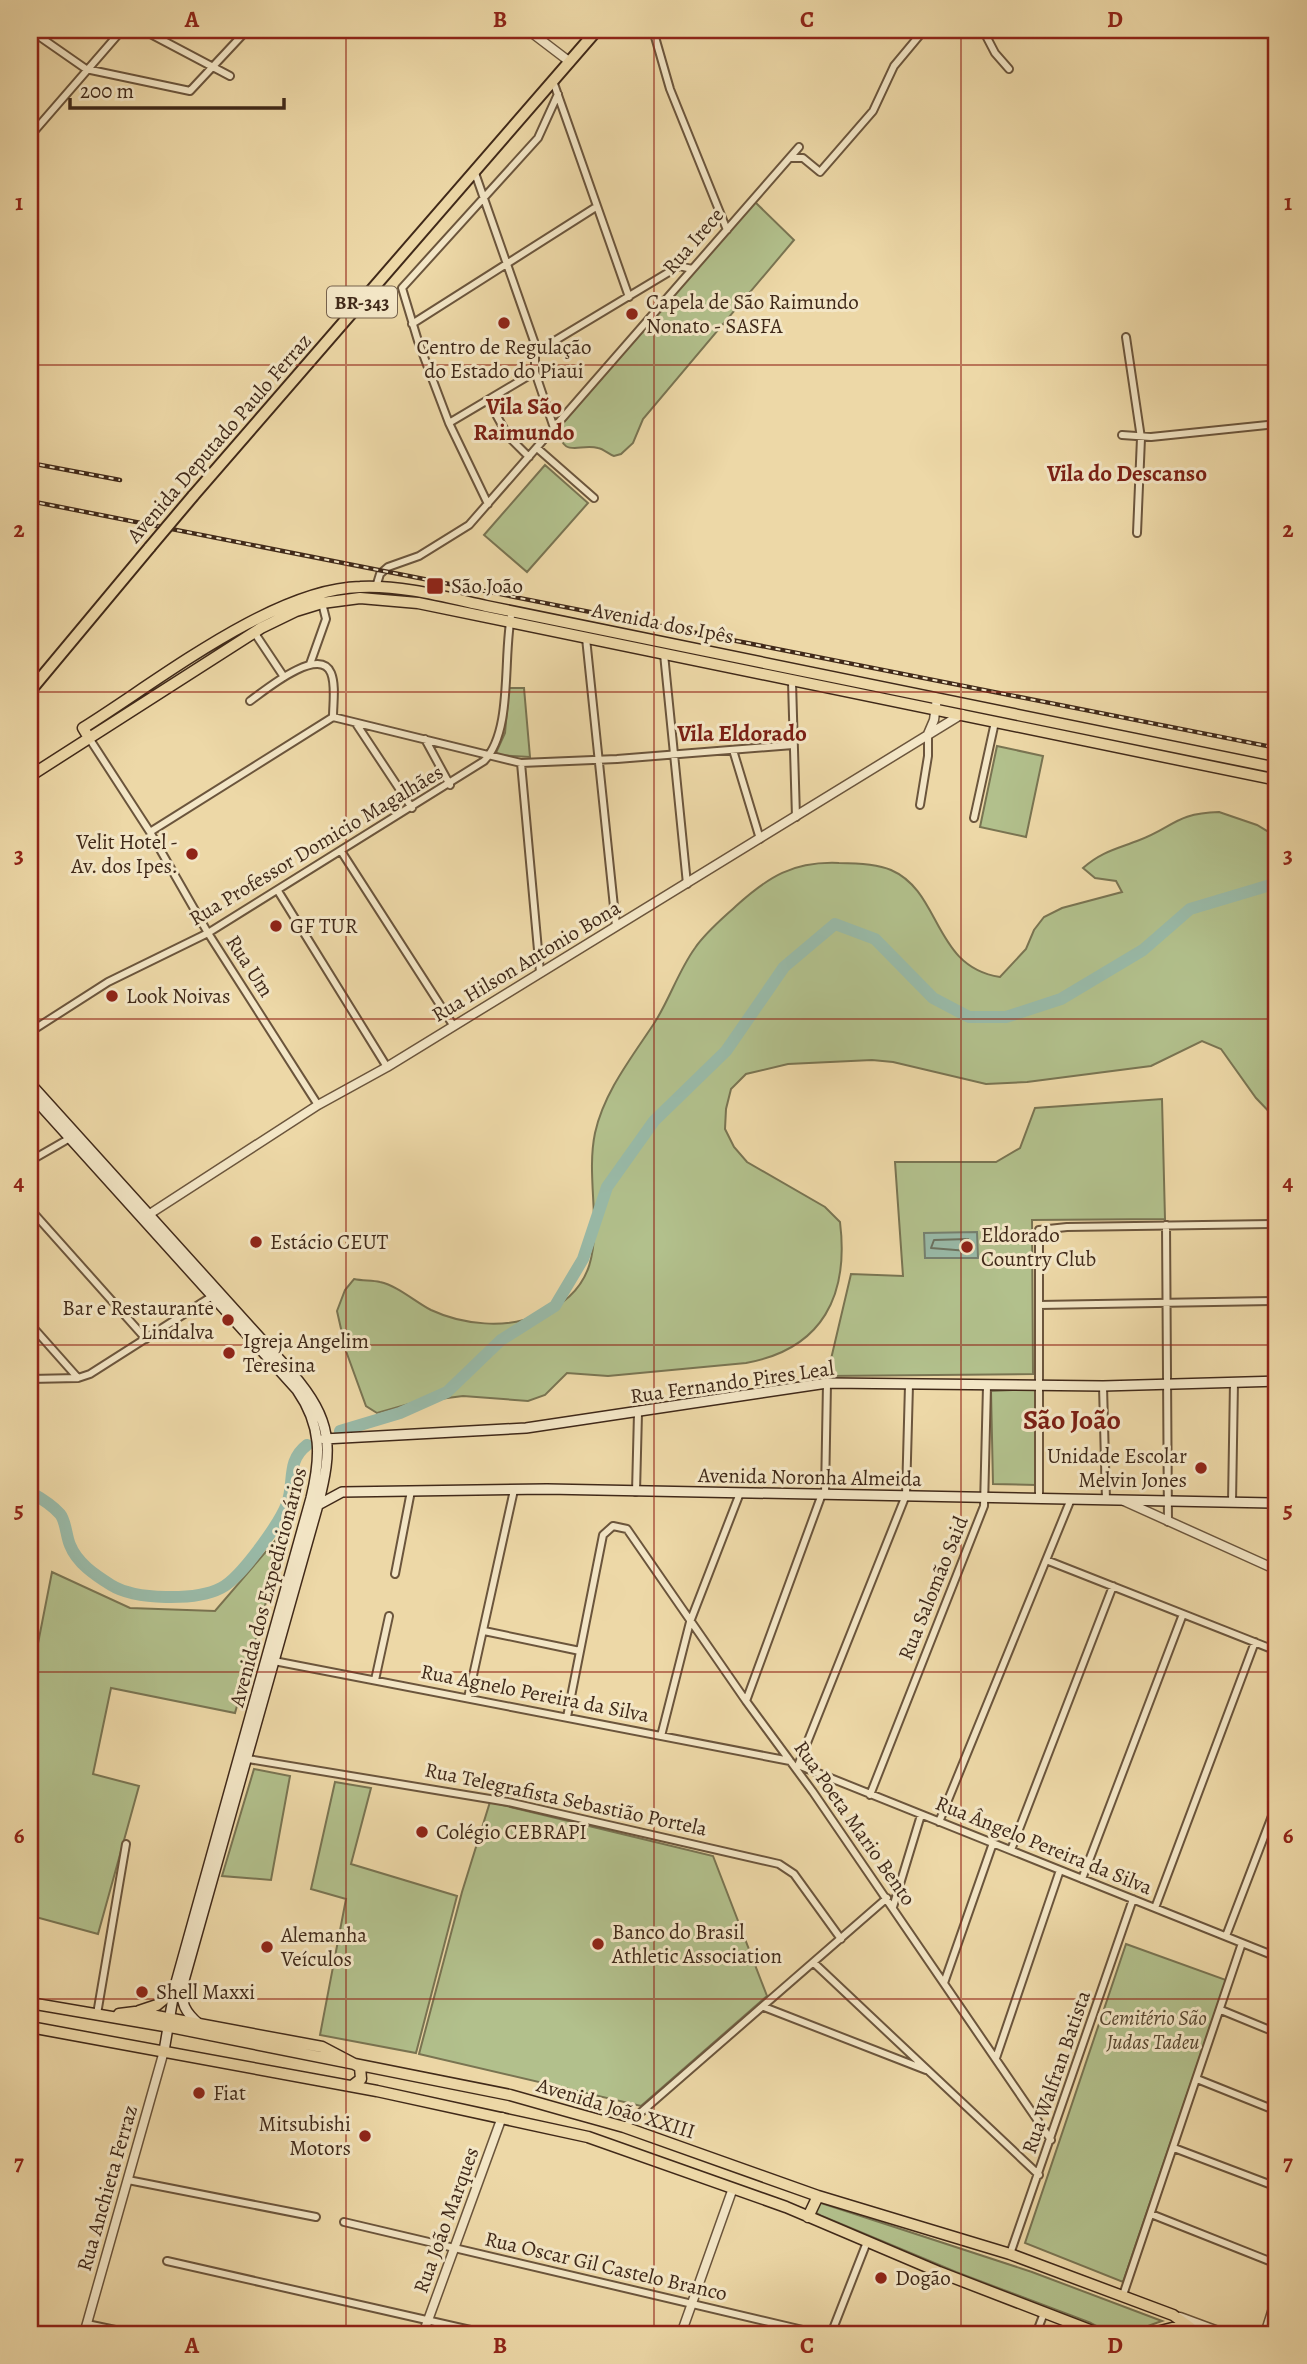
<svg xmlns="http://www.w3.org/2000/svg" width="1307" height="2364" font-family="Alegreya,serif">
<rect width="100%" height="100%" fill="#edd8a7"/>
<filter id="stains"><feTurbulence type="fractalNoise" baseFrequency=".00286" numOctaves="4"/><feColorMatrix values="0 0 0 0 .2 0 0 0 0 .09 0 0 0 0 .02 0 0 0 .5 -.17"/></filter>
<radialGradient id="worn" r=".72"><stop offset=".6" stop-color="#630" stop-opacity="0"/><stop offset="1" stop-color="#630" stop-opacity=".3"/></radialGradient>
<!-- green -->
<path fill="#b2c08c" stroke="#797452" stroke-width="2" d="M755,202L794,240L643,419L633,443L621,454L614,456C608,454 604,449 598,448C579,443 561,460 559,427Z
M545,465L588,503L527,572L484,535Z
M509,688H524L530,757L495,755L505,733Z
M997,746L1043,756L1026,837L980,827Z
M1219,812L1257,825L1277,837V1120L1256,1098L1221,1049L1202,1041L1151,1066L1027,1082L986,1084L893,1062L872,1060L788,1064L746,1074L731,1089L726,1109L725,1129L734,1147L747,1162L825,1207L840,1222C849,1295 823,1349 746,1363L608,1376L567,1373L545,1395L528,1401L463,1396L416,1402L377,1413L366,1406L346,1351L337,1311L345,1290L354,1279C363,1281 372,1280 380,1282C398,1286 414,1301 431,1310C463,1325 506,1329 539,1315C625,1280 581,1200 595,1133C604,1092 632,1057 655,1022C670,998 679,970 695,948C706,932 722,919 736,906C768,877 793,861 839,863C854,863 877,864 891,870C942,892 933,967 1000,977L1026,949L1034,930L1044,917L1062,908L1122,892L1116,881L1095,878L1083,868C1101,852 1116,849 1137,841C1173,828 1175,813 1219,812Z
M1162,1099L1165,1219L1032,1220L1033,1374L827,1376L851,1274L903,1276L895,1162H996L1020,1148L1035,1108Z
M1038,1389L1036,1485L993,1484L991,1391Z
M287,1527L235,1713L111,1688L93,1774L139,1786L98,1934L32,1916L36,1883L30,1880V1684L52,1572L130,1608L215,1611Z
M254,1769L290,1776L271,1880L222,1876Z
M335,1782L371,1788L351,1864L457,1896L416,2053L320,2035L346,1899L311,1889Z
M490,1802L713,1856L767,1996L641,2106L419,2054L462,1892Z
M1126,1944L1226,1980L1123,2282L1025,2243Z
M818,2202L1032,2272L1162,2321C1127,2332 1127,2343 1091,2323L956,2272L822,2216L813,2211Z"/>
<!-- water -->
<path fill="#99baa8" stroke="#75806f" stroke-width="2" d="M977,1232L978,1258H925L924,1233Z"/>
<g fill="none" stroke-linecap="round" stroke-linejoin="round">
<!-- shore -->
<path stroke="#6c7260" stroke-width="2" d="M968,1239L970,1248L968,1251L931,1248L934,1240Z"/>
<!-- river -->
<path stroke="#99baa8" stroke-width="12" d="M340,1431L400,1413L447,1392L501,1340L555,1306L583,1259L607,1187L654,1121L726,1051L784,967L835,924L875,939L933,998L969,1017H1006L1061,999L1143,950L1190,909L1277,883
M30,1492C39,1497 53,1506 60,1514C66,1521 66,1536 70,1545C77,1563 95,1575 111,1585C135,1600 196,1601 221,1588C241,1578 279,1524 287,1504C295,1482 286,1461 307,1445"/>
<defs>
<path id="minor" d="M30,30L86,69L190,91L247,30
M143,30L230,76
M653,30L670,89L727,230
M983,30L995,53L1009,69
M553,81L629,297
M30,136L122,30
M790,158H803L820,172L873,111L894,66L924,30
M475,173L535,344V372L554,428
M412,324L596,207
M1126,337L1141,438L1137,533
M536,352L679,266L692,269
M488,400L508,436L529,457
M449,423L535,372
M1122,435L1151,437L1277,424
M537,448L594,498
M488,504L449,423L418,341L402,288L538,138L558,94
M376,587L380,574L388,567L419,556L469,525L799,147
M254,632L284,677
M586,638L616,926
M664,654L687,884
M310,664L326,619L322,603
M792,682L796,817
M250,701C264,691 319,645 331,673C336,685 333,704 333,717
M333,717L521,763L617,759L793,745
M357,725L412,808
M89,738L150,832L208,933L318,1105
M425,739L450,785
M733,750L760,839
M521,763L540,972
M920,805L928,756V734
M974,818L995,722
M150,832L333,717
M341,851L453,1025
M278,891L387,1067
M30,1032L108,982L208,933L484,761C514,730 502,653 512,611
M30,1161L70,1138
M30,1209L146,1339
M1166,1225L1168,1522
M1039,1305L1277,1301
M30,1324L78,1378
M30,1379L78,1378L90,1374L214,1295
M1103,1386L1106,1500
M636,1492L638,1413
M825,1494L827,1383
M1039,1498V1230L1067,1227L1277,1224
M1232,1502L1234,1382
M1046,1560L1277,1651
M395,1574L411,1491
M484,1631L580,1651
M274,1661L790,1761
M375,1680L389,1616
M468,1698L514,1490
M746,1701L822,1494
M567,1717L603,1535L613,1526L627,1529L746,1701L813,1792L1051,2140
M661,1736L690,1622L740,1493
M248,1759L508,1802L779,1864L794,1874L841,1939
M798,1765L1277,1957
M797,1768L906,1495L909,1385
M870,1795L984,1506L987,1386
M939,1822L1071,1499
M1011,1850L1113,1586
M1082,1879L1183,1614
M893,1907L921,1815
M1155,1908L1255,1642
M1226,1936L1277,1803
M814,1963L1039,2175
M944,1983L993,1843
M764,2007L926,2070
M1221,2010L1277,2033
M97,2014L126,1844
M996,2058L1060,1870
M1197,2079L1277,2111
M624,2127L887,1898
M1174,2148L1277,2187
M128,2180L316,2217
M1151,2214L1277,2264
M344,2222L820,2334
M1010,2254L1133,1899
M167,2261L488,2334
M1123,2295L1242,1943
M87,2324L134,2334
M831,2334L867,2242
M1036,2334L1044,2313"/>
<path id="tertiary" d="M528,30L570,62
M928,734L934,720L937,698
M145,1217L318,1105L387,1067L962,714
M1124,1501L1277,1570
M1180,2317L1226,2334
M84,2334L164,2051
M423,2334L502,2117
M681,2334L733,2188
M1265,2334L1277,2296"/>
<path id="secondary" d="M30,1083L292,1373C333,1421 333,1447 318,1505L183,1984C179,2002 186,2013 199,2024
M30,1094L297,1390C322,1426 321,1457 311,1498L175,1986L164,2051
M324,1439L526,1428L827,1383L1103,1386L1277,1381
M318,1505L342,1492L547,1489L1277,1503"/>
<path id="primary" d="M89,738L83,728C157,682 273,589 360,587C402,585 445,597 486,606L1277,768
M30,776L261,628L296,611L322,603L360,598L418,603L1277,780
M30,2003L170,2027L510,2095L570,2112L624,2127L818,2196L1010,2254L1173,2315L1191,2328
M139,2011L157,2005L174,1991
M119,2014L135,2012L322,2047L360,2067L361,2079L352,2086
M30,2027L377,2091L588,2137L786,2207L939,2272L1100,2334
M808,2217L818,2196
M1149,2334L1180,2326L1205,2334"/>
<path id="trunk" d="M193,496L597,30
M30,691L150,547"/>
</defs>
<!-- minor casing -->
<use href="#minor" stroke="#6b553c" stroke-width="10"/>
<!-- tertiary casing -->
<use href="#tertiary" stroke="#6b553c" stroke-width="11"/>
<!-- secondary casing -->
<use href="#secondary" stroke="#402919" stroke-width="12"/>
<!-- primary casing -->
<use href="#primary" stroke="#402919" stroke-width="13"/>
<!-- trunk casing -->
<use href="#trunk" stroke="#402919" stroke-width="14"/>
<!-- minor -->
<use href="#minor" stroke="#f3e6c6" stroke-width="6"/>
<!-- tertiary -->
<use href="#tertiary" stroke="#f3e6c6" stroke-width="8"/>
<!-- secondary -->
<use href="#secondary" stroke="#f3e6c6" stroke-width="9"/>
<!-- primary -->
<use href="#primary" stroke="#edd8a7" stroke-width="10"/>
<!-- trunk -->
<use href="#trunk" stroke="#edd8a7" stroke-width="10"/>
<defs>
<path id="rail" d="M30,463L120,480
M30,501L1277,748"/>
</defs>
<!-- rail casing -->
<use href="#rail" stroke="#402919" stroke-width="4.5"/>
<!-- rail -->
<use href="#rail" stroke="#f3e6c6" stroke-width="2" stroke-dasharray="5" stroke-linecap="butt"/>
<defs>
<path id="trunk-bridge" d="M150,547L193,496"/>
</defs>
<!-- trunk-bridge casing -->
<use href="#trunk-bridge" stroke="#402919" stroke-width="14" stroke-linecap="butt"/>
<!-- trunk-bridge -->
<use href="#trunk-bridge" stroke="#edd8a7" stroke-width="10"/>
</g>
<!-- grid -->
<path fill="none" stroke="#8f2418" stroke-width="2" stroke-opacity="0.55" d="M346,30V2334M654,30V2334M961,30V2334M30,365H1277M30,692H1277M30,1019H1277M30,1345H1277M30,1672H1277M30,1999H1277"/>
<!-- markers -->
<g fill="#8f2418" stroke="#f3e6c6" stroke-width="2.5">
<circle cx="632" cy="314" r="7"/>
<circle cx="504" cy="323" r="7"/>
<rect x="426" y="577" width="18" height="18" rx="3.5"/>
<circle cx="192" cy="854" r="7"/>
<circle cx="276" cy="926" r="7"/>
<circle cx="112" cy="996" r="7"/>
<circle cx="256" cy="1242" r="7"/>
<circle cx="967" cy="1247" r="7"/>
<circle cx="228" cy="1320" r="7"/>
<circle cx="229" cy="1353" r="7"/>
<circle cx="1201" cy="1468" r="7"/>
<circle cx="422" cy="1832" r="7"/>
<circle cx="598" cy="1944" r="7"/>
<circle cx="267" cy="1947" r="7"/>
<circle cx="142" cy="1992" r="7"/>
<circle cx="199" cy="2093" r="7"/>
<circle cx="365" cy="2136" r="7"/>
<circle cx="881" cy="2278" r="7"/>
</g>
<g text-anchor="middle" stroke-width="6" stroke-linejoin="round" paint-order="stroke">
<!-- shield labels -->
<rect fill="#f3e6c6" stroke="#76624d" stroke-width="2" x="327" y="286.5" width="70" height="31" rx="5"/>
<g font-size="19" font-weight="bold" fill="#402919">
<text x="362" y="309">BR-343</text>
</g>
<!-- street labels -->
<g font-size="21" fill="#402919" stroke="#f3e6c6">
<text transform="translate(693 241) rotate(-49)" y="7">Rua Irece</text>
<text transform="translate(219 438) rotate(-49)" y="7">Avenida Deputado Paulo Ferraz</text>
<text transform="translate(663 623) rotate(11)" y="7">Avenida dos Ipês</text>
<text transform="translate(316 845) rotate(-31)" y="7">Rua Professor Domicio Magalhães</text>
<text transform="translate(526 961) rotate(-31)" y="7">Rua Hilson Antonio Bona</text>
<text transform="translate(250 966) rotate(57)" y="7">Rua Um</text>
<text transform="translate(732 1382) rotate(-8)" y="7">Rua Fernando Pires Leal</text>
<text transform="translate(810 1477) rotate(1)" y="7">Avenida Noronha Almeida</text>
<text transform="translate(268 1587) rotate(-75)" y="7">Avenida dos Expedicionários</text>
<text transform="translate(933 1588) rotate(-68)" y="7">Rua Salomão Said</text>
<text transform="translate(535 1693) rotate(11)" y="7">Rua Agnelo Pereira da Silva</text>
<text transform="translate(566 1799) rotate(12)" y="7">Rua Telegrafista Sebastião Portela</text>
<text transform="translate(855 1823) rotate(55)" y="7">Rua Poeta Mario Bento</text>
<text transform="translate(1044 1845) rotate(22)" y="7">Rua Ângelo Pereira da Silva</text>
<text transform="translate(1056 2072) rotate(-71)" y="7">Rua Walfran Batista</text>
<text transform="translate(616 2108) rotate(17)" y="7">Avenida João XXIII</text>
<text transform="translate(107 2188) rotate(-74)" y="7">Rua Anchieta Ferraz</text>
<text transform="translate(446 2220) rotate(-70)" y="7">Rua João Marques</text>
<text transform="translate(606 2266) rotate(13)" y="7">Rua Oscar Gil Castelo Branco</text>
</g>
<!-- poi labels -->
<g font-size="21" fill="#402919" stroke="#f3e6c6" text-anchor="start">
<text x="646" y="309">Capela de São Raimundo<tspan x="646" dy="24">Nonato - SASFA</tspan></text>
<text x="504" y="354" text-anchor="middle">Centro de Regulação<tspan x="504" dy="24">do Estado do Piaui</tspan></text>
<text x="451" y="593">São João</text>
<text x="178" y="849" text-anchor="end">Velit Hotel -<tspan x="178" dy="24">Av. dos Ipes.</tspan></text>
<text x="290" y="933">GF TUR</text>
<text x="126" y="1003">Look Noivas</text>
<text x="981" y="1242">Eldorado<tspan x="981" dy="24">Country Club</tspan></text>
<text x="270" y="1249">Estácio CEUT</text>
<text x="214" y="1315" text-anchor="end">Bar e Restaurante<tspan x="214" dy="24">Lindalva</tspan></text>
<text x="243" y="1348">Igreja Angelim<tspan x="243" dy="24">Teresina</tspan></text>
<text x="1187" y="1463" text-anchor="end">Unidade Escolar<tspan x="1187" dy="24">Melvin Jones</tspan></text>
<text x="436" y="1839">Colégio CEBRAPI</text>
<text x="612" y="1939">Banco do Brasil<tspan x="612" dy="24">Athletic Association</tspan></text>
<text x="281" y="1942">Alemanha<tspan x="281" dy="24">Veículos</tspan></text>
<text x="156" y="1999">Shell Maxxi</text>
<text x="213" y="2100">Fiat</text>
<text x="351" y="2131" text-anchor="end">Mitsubishi<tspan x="351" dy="24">Motors</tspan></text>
<text x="895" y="2285">Dogão</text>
</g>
<!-- park labels -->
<g font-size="21" font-style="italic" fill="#574730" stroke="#f3e6c6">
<text x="1153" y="2025">Cemitério São<tspan x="1153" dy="24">Judas Tadeu</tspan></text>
</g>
<!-- neighbourhood labels -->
<g font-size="23" font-weight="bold" fill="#7a1f14" stroke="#f3e6c6">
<text x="524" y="414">Vila São<tspan x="524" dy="26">Raimundo</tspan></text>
<text x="1127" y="481">Vila do Descanso</text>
<text x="742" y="741">Vila Eldorado</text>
</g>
<!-- district labels -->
<g font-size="28" font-weight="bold" fill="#7a1f14" stroke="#f3e6c6">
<text x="1072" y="1429">São João</text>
</g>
</g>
<!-- margin -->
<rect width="1307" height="2364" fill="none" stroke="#edd8a7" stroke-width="77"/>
<!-- scale -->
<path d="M70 98v10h214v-10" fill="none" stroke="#402919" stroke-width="3.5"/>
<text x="80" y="98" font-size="21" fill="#402919" stroke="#f3e6c6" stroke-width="5" paint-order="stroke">200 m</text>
<rect x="38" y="38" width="1230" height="2288" fill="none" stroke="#8f2418" stroke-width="2.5"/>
<g font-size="23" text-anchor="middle" font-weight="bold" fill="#8f2418">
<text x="192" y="27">A</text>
<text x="500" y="27">B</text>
<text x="807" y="27">C</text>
<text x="1115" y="27">D</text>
<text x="19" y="210">1</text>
<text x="1288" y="210">1</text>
<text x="19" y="537">2</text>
<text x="1288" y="537">2</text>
<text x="19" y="863">3</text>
<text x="1288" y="863">3</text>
<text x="19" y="1190">4</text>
<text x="1288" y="1190">4</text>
<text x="19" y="1517">5</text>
<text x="1288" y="1517">5</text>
<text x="19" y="1843">6</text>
<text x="1288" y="1843">6</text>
<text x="19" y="2170">7</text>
<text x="1288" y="2170">7</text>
<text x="192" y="2353">A</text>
<text x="500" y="2353">B</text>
<text x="807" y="2353">C</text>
<text x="1115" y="2353">D</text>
</g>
<rect width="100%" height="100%" filter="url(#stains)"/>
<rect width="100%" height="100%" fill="url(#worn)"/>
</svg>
